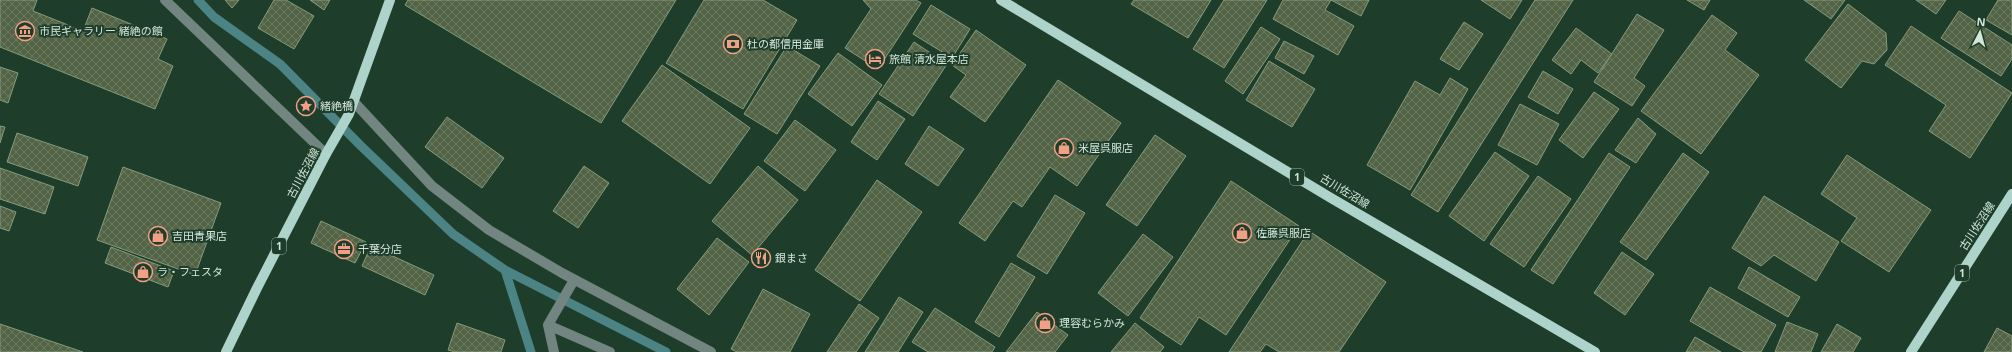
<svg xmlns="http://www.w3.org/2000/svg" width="2012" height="352" font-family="'Noto Sans','Noto Sans JP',sans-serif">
<defs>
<pattern id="building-cross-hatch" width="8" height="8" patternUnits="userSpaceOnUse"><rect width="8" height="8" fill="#526346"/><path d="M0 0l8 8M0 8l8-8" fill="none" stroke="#6a7960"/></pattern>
</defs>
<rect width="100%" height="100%" fill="#1e3e2b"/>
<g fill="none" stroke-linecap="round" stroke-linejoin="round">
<!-- stream -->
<path stroke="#4c8384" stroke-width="9" d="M198,0L214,17L280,64L360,145L453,234L505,270L666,352
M505,270L531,352"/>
</g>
<!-- building -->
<path fill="url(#building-cross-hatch)" stroke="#879a7b" d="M0,0H37L33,11L83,31L92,8L167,39L158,59L173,66L155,109L0,47Z
M225,0H239L232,8Z
M274,0H286L314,16L294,49L258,28Z
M310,0H330L324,10Z
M408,0H676L601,123L405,5Z
M704,0H763L797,20L743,109L666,63Z
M863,0H916L921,3L878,69L845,48L871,9Z
M1134,0H1211L1188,38L1131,4Z
M1224,0H1267L1224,68L1193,49Z
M1283,0H1331L1325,10L1354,26L1338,55L1273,19Z
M1331,0H1369L1361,16Z
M1481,0H1522L1510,19Z
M1535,0H1573L1438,212L1411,195Z
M1687,0H1710L1704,10Z
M1804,0H1845L1831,19Z
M1916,0H1946L1936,14Z
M1998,0H2012V35L1986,20Z
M1848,4L1886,33L1887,50L1874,64L1862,61L1841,88L1805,60Z
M931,5L970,29L952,58L913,34Z
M1959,11L2012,45V59L2001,76L1941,38Z
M1637,14L1664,30L1634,78L1645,86L1632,106L1594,82Z
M1712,15L1737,33L1725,50L1759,75L1701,154L1641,111Z
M1464,22L1483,34L1459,70L1440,59Z
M1911,26L2012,93L1970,158L1929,131L1946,105L1885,65Z
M1261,27L1280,39L1243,94L1225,81Z
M1576,28L1612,54L1598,73L1581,60L1571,74L1552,60Z
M976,30L1026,65L985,122L950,97L966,75L952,65Z
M1284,41L1314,56L1304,74L1275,58Z
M914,42L947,64L913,116L879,94Z
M787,46L820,66L777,134L744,114Z
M838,53L882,85L852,126L808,94Z
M1269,61L1315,89L1292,127L1246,100Z
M662,65L750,128L710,184L622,121Z
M0,67L18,73L8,103L0,100Z
M1543,71L1573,89L1558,114L1528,97Z
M1450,78L1468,89L1410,190L1367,165L1415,81L1440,95Z
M1058,80L1121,123L1077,186L1050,167L1022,207L1013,201L985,241L959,223Z
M1594,92L1619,109L1583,158L1559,140Z
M878,101L905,119L877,160L851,142Z
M1520,104L1559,124L1537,165L1498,145Z
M447,117L504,158L482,188L425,147Z
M1638,118L1656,134L1636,163L1615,150Z
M795,120L836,150L805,191L764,161Z
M0,126L5,127L0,143Z
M929,126L964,149L938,186L905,164Z
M17,133L88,157L78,186L7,162Z
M1155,135L1186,156L1137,226L1106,205Z
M1495,152L1529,176L1484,241L1449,216Z
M1609,153L1630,167L1553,284L1531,270Z
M1683,153L1709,172L1646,260L1620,242Z
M1847,155L1931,210L1889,272L1841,241L1857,218L1821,194Z
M584,166L609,183L578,228L553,211Z
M758,166L798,200L752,255L712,221Z
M123,167L221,203L195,275L97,240Z
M0,168L54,187L45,214L0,199Z
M1538,176L1571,199L1524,267L1490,244Z
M877,180L922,212L860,301L815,270Z
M1231,181L1299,226L1226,335L1199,317L1181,345L1140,318Z
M1055,195L1085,213L1047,274L1017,256Z
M1764,196L1839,242L1816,281L1774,255L1761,266L1732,248Z
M0,206L16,212L9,231L0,228Z
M321,221L366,242L355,263L311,243Z
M1309,231L1386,282L1339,352H1279L1266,344L1260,352H1229Z
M1143,234L1173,257L1128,316L1098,293Z
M717,238L749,262L709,315L677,289Z
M371,246L434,275L425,295L362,266Z
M111,247L174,271L168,287L105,263Z
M1622,252L1654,274L1625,315L1594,293Z
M1011,263L1035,277L999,337L975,322Z
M1749,267L1800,297L1788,317L1738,288Z
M1710,287L1776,325L1761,352H1744L1690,321Z
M763,289L810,314L790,352H737L731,349Z
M899,297L923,312L898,352H865Z
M859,304L879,318L856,352H827Z
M935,308L995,347L992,352H928L912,342Z
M1037,312L1068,335L1055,352H1006Z
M1787,322L1818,334L1811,352H1775Z
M457,323L505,340L501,352H455L448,350Z
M1135,323L1164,347L1160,352H1111Z
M0,324L83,352H0Z
M1837,324L1861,338L1853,352H1821Z
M1997,328L2012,336V352H1984Z
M1695,337L1721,352H1686Z"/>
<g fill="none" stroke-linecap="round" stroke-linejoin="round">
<!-- minor -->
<path stroke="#728581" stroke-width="10" d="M165,0L326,154
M354,102L432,186L489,230L562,273L711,352
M548,325L610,352
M554,352L548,325L574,280"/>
<!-- major -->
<path stroke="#add3cb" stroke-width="10" d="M1001,0L1331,198L1595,352
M226,352L257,288L326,154L349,114L390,0
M1911,352L2012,194"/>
</g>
<!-- icons -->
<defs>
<symbol id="museum-ring" viewBox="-11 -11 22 22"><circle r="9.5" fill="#1e3e2b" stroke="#f39f86" stroke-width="1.5"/><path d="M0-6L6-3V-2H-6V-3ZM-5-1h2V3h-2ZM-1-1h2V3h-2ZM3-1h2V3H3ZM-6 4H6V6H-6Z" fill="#f39f86"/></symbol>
<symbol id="bank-ring" viewBox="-11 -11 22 22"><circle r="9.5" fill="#1e3e2b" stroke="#f39f86" stroke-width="1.5"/><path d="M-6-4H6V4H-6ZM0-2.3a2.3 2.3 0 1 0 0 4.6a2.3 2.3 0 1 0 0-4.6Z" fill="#f39f86"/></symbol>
<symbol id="hotel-ring" viewBox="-11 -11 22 22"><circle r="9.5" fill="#1e3e2b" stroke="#f39f86" stroke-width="1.5"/><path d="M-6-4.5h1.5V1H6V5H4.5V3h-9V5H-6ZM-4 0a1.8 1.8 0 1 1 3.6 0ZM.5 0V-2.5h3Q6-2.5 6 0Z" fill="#f39f86"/></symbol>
<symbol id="sight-ring" viewBox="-11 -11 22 22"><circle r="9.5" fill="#1e3e2b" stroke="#f39f86" stroke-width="1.5"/><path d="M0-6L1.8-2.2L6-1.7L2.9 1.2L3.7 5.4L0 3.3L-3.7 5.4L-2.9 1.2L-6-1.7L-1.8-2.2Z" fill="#f39f86"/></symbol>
<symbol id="shop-ring" viewBox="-11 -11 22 22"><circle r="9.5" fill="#1e3e2b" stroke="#f39f86" stroke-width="1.5"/><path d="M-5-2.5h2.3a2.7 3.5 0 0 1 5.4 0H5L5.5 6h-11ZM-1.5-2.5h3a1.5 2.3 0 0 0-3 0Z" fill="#f39f86"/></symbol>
<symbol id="office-ring" viewBox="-11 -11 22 22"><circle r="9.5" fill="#1e3e2b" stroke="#f39f86" stroke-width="1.5"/><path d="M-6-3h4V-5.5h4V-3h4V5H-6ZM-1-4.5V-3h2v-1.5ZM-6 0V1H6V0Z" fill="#f39f86"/></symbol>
<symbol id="restaurant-ring" viewBox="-11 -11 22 22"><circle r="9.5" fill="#1e3e2b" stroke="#f39f86" stroke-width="1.5"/><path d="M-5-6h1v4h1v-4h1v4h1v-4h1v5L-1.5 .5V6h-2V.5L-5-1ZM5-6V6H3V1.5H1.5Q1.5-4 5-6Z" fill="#f39f86"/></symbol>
</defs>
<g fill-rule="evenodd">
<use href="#museum-ring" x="14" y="20" width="22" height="22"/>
<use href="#bank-ring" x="722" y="33" width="22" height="22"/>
<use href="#hotel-ring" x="864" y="48" width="22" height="22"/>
<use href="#sight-ring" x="295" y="95" width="22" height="22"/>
<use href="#shop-ring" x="1053" y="137" width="22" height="22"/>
<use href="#shop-ring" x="1231" y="222" width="22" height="22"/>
<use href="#shop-ring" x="147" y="225" width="22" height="22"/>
<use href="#office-ring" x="333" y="238" width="22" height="22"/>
<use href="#restaurant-ring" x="750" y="247" width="22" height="22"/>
<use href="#shop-ring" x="132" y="261" width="22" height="22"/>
<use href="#shop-ring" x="1034" y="312" width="22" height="22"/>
</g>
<g text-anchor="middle" stroke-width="4" stroke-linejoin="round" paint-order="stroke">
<!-- shield labels -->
<g fill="#1e3e2b" stroke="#9db4a6" stroke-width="1">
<rect x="1290" y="169" width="14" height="16" rx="3"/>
<rect x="272" y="238" width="14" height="16" rx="3"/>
<rect x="1955" y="265" width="14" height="16" rx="3"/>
</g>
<g font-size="10" font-weight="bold" fill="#d4e6da">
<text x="1297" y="181">1</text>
<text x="279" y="250">1</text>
<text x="1962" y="277">1</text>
</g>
<!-- poi labels -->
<g font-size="11" fill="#d4e6da" stroke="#1e3e2b" text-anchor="start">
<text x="39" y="35">市民ギャラリー 緒絶の館</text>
<text x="747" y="48">杜の都信用金庫</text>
<text x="889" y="63">旅館 清水屋本店</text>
<text x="320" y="110">緒絶橋</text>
<text x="1078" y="152">米屋呉服店</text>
<text x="1256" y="237">佐藤呉服店</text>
<text x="172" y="240">吉田青果店</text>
<text x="358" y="253">千葉分店</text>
<text x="775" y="262">銀まさ</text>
<text x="157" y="276">ラ・フェスタ</text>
<text x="1059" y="327">理容むらかみ</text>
</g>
<!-- street labels -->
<g font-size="11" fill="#d4e6da" stroke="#1e3e2b">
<text transform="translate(303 173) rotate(-62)" y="4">古川佐沼線</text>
<text transform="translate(1345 191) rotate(31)" y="4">古川佐沼線</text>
<text transform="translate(1977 226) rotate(-57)" y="4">古川佐沼線</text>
</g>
</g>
<!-- north arrow -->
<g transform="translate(1980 32) rotate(6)" stroke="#1e3e2b" stroke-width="3" paint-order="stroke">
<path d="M0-3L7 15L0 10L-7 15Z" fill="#d4e6da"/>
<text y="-6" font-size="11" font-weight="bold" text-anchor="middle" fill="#d4e6da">N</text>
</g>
</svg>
